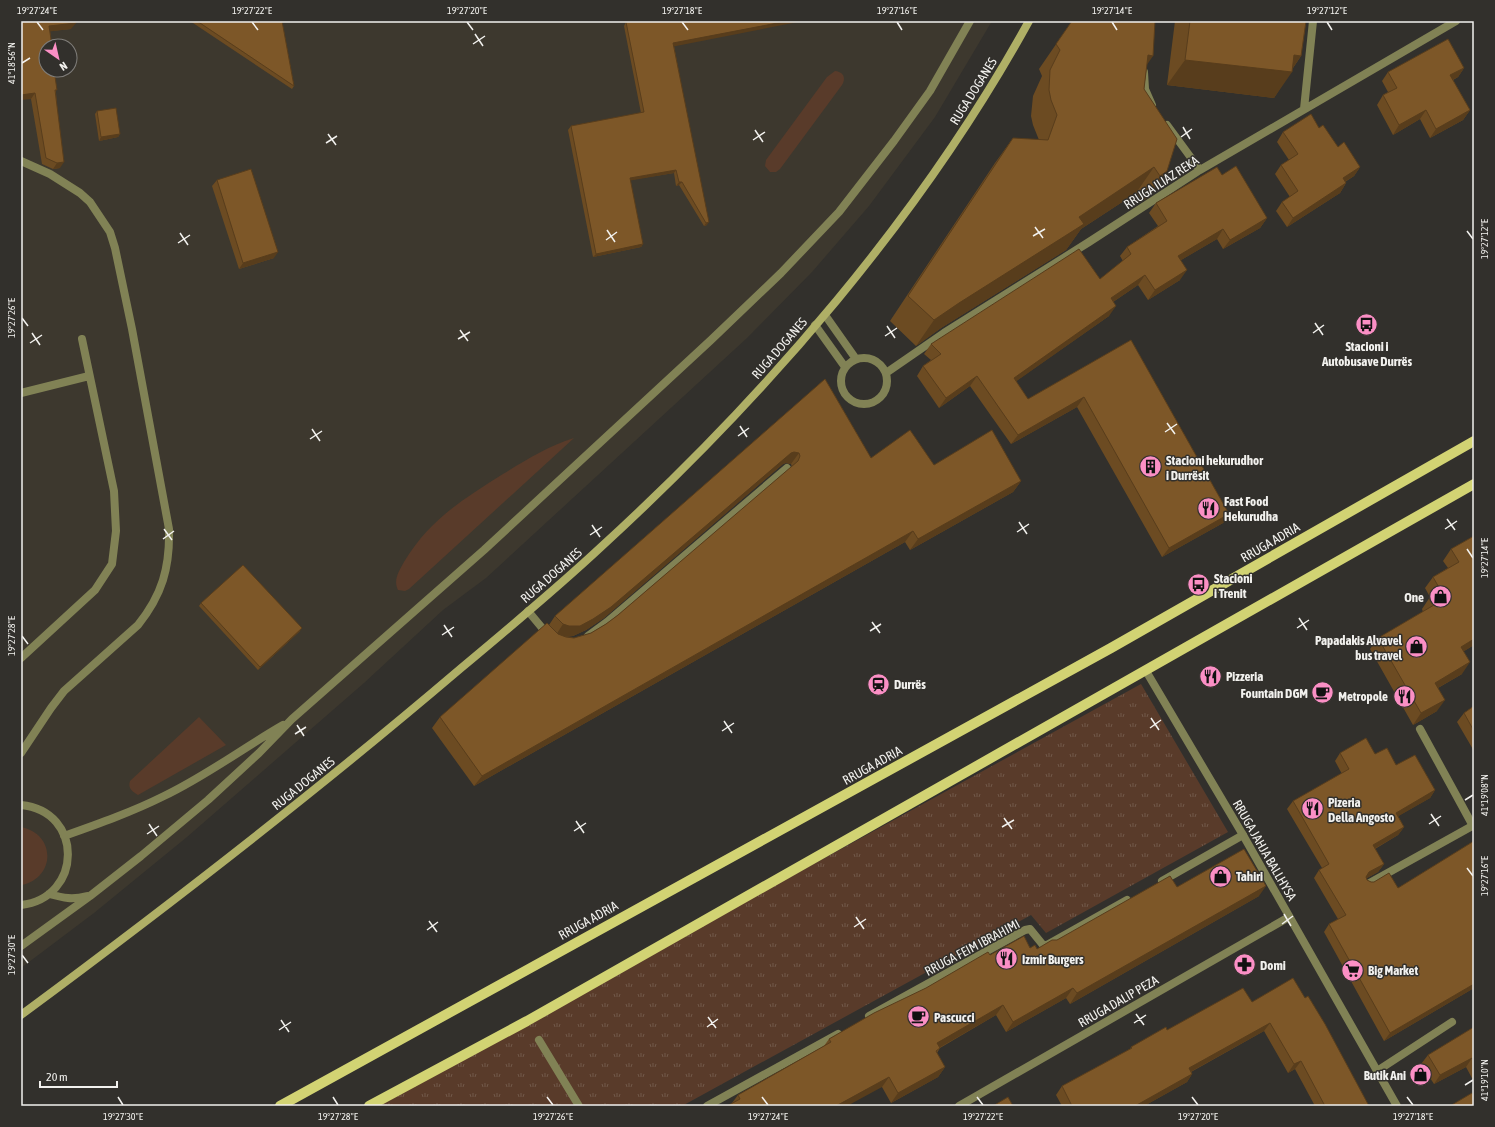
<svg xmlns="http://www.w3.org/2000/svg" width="1495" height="1127" font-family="'Asap Condensed',sans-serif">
<defs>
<pattern id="park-tufts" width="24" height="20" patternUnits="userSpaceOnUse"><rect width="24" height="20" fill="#593b2a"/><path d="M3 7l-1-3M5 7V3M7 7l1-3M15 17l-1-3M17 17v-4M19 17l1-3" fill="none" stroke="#715849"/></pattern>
</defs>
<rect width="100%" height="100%" fill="#32302c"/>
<!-- built -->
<path fill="#3d382e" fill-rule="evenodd" d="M21,21H992L935,117L869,206L812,272L747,338L486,578L443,610L364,683L187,837L94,913L21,968ZM46,46H70V70H46Z"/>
<!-- grass -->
<path fill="#593b2a" d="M835,71C844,72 846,78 842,85L780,169L776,172H770L765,166L766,160L827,77Z
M574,438L409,589L405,591L398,590C393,580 399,571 404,562C430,519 462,500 503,474C526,460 548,446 574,438Z
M199,717L226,745L138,795C131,791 128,788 130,781Z
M21,827C56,834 56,877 22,885Z"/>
<!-- park -->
<path fill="url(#park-tufts)" d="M1141,684L1228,832L1046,933L1031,915L682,1106H374Z"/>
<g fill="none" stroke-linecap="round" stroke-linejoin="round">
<!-- service -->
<path stroke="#818255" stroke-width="8" d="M21,393L89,376
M21,658L95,590L112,564L116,531L114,491L82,339
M1420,729L1473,826
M1377,1071L1452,1022"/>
<!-- pedestrian -->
<path stroke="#818255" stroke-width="8" d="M1162,881L1243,835
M869,1016L1025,930L1030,929L1043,945H1047L1127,900
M539,1040L579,1106
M707,1106L838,1034"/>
<!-- minor -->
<path stroke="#818255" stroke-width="8" d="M1144,72L1145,89L1152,105
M1304,109L1313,21
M1167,125L1200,170
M21,161L50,174L80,193L90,202L110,232L115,248L132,329L169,529C170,568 162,595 138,625L64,691L51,708L21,753
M825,315L856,359
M815,325L845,367
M841 381a23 23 0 1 1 46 0a23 23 0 1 1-46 0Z
M886,373L944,333L1089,242L1200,170L1456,21
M528,611L548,635
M588,636L607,622L787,468
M1146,671L1243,835L1397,1106
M21,805C84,811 83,898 21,905
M64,836C98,824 132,812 164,796C206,776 243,748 283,725
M1366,885L1474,825
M49,894C64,898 72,900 87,896
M21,946L90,896L141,856L208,800L259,753L292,719L484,550L711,340L781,273L839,212L894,141L930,91L970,21
M959,1106L1289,917"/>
<!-- secondary -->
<path stroke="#afaf66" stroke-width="8" d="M21,1015C171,904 318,790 460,669C508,629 556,589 601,547C766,396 921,217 1029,21"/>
<!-- primary -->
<path stroke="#d2d373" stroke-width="10" d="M280,1106L1111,648L1474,441
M369,1106L527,1021L1474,484"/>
</g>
<!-- wall -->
<path fill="#6c4b22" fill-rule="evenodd" d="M21,21L71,29L50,31L56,92L60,168L53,169L42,164L31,99Z
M190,21H282L294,86L292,89Z
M1072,21L1147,66L1144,89L1167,171L1149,197L1142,201L1136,193L1081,229L1066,250L941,328L916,346L890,321L995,163L1013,138L1039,140L1033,125L1031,116L1033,96L1042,76L1039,69Z
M1175,21H1306L1301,56L1293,68L1274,98L1167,85Z
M626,22L674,46L707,225L704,226L679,185L676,186L674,173L630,180L643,244L641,247L593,257L568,130L571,126L641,113L624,26Z
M1464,68L1458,77L1453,80L1470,110L1463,120L1430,138L1420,119L1393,135L1377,105L1383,95L1388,92L1382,81L1388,72Z
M97,111L120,134L118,137L99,141L95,114Z
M1319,128L1338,147L1360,167L1354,176L1345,182L1346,183L1340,193L1287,227L1276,211L1282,202L1290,197L1275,174L1281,165L1289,160L1277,142L1283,132Z
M1222,175L1267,218L1260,228L1223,249L1217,239L1181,260L1180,280L1148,300L1138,285L1113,302L1109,316L1016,381L1028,399L1131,340L1229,514L1223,523L1162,557L1077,407L1011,444L970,386L939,408L917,376L923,366L931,360L924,354L931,344L1100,279L1123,261L1120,256L1127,247L1158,226L1149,213L1156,203Z
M217,180L274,258L239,269L212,186Z
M825,379L871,458L934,465L1021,481L1013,492L910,550L905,542L474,786L432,728L440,717L549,625L555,616ZM786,463L791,464L792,467L618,615L606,624L591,633L574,638L566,637L573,636L586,630L604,618L783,464Z
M1474,536V645L1464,651L1462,674L1438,688L1437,711L1413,725L1370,649L1378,638L1423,612L1422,609L1430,597L1425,588L1433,577L1448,568L1443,561L1451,549Z
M201,603L300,631L258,670L199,606Z
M1474,706V751L1457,722L1464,713Z
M1340,753L1375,754L1396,765L1435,790L1430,798L1398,816L1404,827L1398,835L1375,849L1384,864L1378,872L1367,878V880L1371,882L1398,888L1474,841V988L1384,1041L1324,932L1329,924L1338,919L1314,878L1319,870L1322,868L1287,809L1293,801L1342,774L1335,761Z
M1177,887L1259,896L1070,1004L1066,998L1006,1032L996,1015L940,1048L937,1053L945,1067L938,1077L891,1103L882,1087L732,1103L738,1095L824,1046L829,1039L990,955L1030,948L1037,949L1057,940Z
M1252,1002L1369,1106H1315L1295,1069L1288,1073L1264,1031L1191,1072L1192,1074L1187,1082L1144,1106H1062L1056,1095L1062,1086L1130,1049L1131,1047L1167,1030Z
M1474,1027V1079L1473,1080L1466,1067L1434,1084L1421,1064L1428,1055Z"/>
<!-- shaded-wall -->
<path fill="#583d1c" d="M788,21H803L671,47L673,43Z
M76,23L71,29L45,32L49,26Z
M1148,55L1153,56L1135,82Z
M1294,55L1301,56L1290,72H1292L1274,98L1167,85L1185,60Z
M1464,68L1458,77L1444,84L1450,75Z
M35,93L31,99L21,100V95Z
M1426,110L1420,119L1393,135L1399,125Z
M1470,110L1463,120L1430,138L1436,129Z
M120,134L118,137L99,141L101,137Z
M64,162L60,168L53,169L57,163Z
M1154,167L1136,193L1081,229L1066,250L941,328L916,346L934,320L1079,217Z
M1360,167L1354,176L1336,187L1343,178Z
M676,170L674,173L628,181L630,178Z
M1167,171L1149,197L1142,201L1160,176Z
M679,182H682L679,185L676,186Z
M1346,183L1340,193L1287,227L1293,218Z
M1267,218L1260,228L1223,249L1230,240Z
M709,222L707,225L704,226L706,223Z
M1223,229L1217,239L1171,266L1178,256Z
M643,244L641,247L593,257L596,254Z
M278,252L274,258L239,269L243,263Z
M1187,270L1180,280L1148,300L1155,290Z
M1145,275L1138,285L1104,308L1111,298Z
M1116,306L1109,316L1008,387L1014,378Z
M977,376L970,386L939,408L946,398Z
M1084,397L1077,407L1011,444L1018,435Z
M794,452L799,453L791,464L786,463L783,464L604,618L586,630L573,636L561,637L556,635L563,624L791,453Z
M1021,481L1013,492L910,550L918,539Z
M1229,514L1223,523L1162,557L1169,548Z
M913,531L905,542L474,786L482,776Z
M302,628L300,631L258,670L260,667Z
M1474,639V645L1453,658L1461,647Z
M1470,662L1462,674L1427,694L1435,683Z
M1445,700L1437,711L1413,725L1421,713Z
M1435,790L1430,798L1390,821L1396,813Z
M1404,827L1398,835L1367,853L1373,845Z
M1384,864L1378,872L1363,880L1369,872Z
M1266,886L1259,896L1070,1004L1077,993Z
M1474,984V988L1384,1041L1390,1033Z
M1073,988L1066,998L1006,1032L1013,1022Z
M1003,1005L996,1015L930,1053L937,1043Z
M1270,1023L1264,1031L1183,1076L1189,1068Z
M1472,1058L1466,1067L1434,1084L1440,1075Z
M1301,1061L1295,1069L1288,1073L1294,1064Z
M945,1067L938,1077L891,1103L898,1093Z
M1192,1074L1187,1082L1144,1106H1135Z
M889,1077L882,1087L847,1106H836Z"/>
<!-- building -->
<path fill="#7d5728" stroke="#583d1c" d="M21,21H76V23L49,26L52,46H46V70H54L57,90H55L64,162L57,163L46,158L35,93L21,95Z
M197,21H282L294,86Z
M632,21H788L673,43L709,222L706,223L682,182H679L676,170L630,178L643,244L596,254L571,126L644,112L626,22Z
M1072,21H1155L1153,56L1148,55L1144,89L1177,139L1167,171L1160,176L1154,167L1079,217L1084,224L959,303L934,320L908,296L1013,138L1048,140L1057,115L1051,100L1049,90L1050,70L1060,50L1056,44Z
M1190,21H1306L1301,56L1294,55L1292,72L1185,60Z
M1448,39L1464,68L1450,75L1470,110L1436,129L1426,110L1399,125L1383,95L1397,88L1388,72Z
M116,108L120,134L101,137L97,111Z
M1311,114L1319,128L1323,125L1338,147L1344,142L1360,167L1343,178L1346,183L1293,218L1282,202L1298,191L1281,165L1298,154L1283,132Z
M1236,166L1267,218L1230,240L1223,229L1178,256L1187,270L1155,290L1145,275L1111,298L1116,306L1014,378L1028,399L1131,340L1229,514L1169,548L1084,397L1018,435L977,376L946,398L923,366L941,354L931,344L1079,249L1100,279L1131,254L1127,247L1167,221L1156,203L1217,167L1222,175Z
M251,169L278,252L243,263L217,180Z
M825,379L871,458L910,430L934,465L992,430L1021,481L918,539L913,531L482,776L440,717L547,623L558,634L566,637L574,638L591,633L606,624L618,615L798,461L800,456L799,453L794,452L791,453L611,607L593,619L580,626H569L563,624L555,616Z
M1474,536V639L1461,647L1470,662L1435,683L1445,700L1421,713L1378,638L1434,605L1429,597L1441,591L1433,577L1459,562L1451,549Z
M243,565L302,628L260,667L201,603Z
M1474,706V731L1464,713Z
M1366,738L1375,754L1387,748L1396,765L1415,755L1435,790L1396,813L1404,827L1373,845L1384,864L1369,872L1366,877L1367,880L1371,882H1374L1389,873L1398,888L1474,841V984L1390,1033L1329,924L1346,915L1319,870L1329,864L1293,801L1349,769L1340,753Z
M1244,849L1266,886L1077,993L1073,988L1013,1022L1003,1005L937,1043L940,1048L936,1051L945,1067L898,1093L889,1077L836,1106H727L740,1099L738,1095L831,1042L829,1039L874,1013L926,988L988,952L990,955L1024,936L1030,948L1035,945L1037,949L1052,940H1057L1170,876L1177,887Z
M1293,978L1305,998L1308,996L1325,1024L1369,1106H1325L1301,1061L1294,1064L1270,1023L1189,1068L1192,1074L1135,1106H1072L1062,1086L1132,1048L1131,1047L1166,1027L1167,1030L1243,988L1252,1002Z
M1474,1027V1061L1472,1058L1440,1075L1428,1055Z
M1472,1093L1474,1096V1106H1450Z
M1008,1097L1013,1106H993Z"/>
<!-- ticks -->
<path fill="none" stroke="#f2f1ee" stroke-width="1.5" d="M37,22L43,30M252,22L258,30M467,22L473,30M682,22L688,30M897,22L902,30M1112,22L1117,30M1327,22L1332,30M475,34L483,46M473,44L485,36M22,63L30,58M1183,127L1190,139M755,130L763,142M328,134L336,145M1181,137L1192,129M753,140L765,132M326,143L337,136M1035,227L1043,238M607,230L615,242M1467,231L1473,239M180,233L188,245M1033,236L1045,229M606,240L617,232M178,243L190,235M22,318L28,326M1315,323L1323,335M887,326L895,338M460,330L468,341M32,333L40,345M1313,333L1324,325M885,336L897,328M458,339L470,332M30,343L42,335M1167,423L1175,434M740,426L747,437M312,429L320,441M1165,432L1177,424M738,436L749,428M310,439L322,431M1447,519L1455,530M1019,522L1027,534M592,525L600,537M164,529L172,540M1445,529L1457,521M1017,532L1029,524M590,535L602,527M163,539L174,531M1467,549L1473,558M1299,618L1307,630M872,622L880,633M444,625L452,637M1297,628L1309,620M870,631L881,624M442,635L454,627M22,636L28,644M1151,718L1159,730M724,721L732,733M297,725L304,736M1150,728L1161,720M722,731L734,723M295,734L306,727M1465,800L1473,795M1431,814L1439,826M1004,818L1012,829M576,821L584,833M149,824L157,836M1429,824L1441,816M1002,827L1014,820M574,831L586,823M147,834L159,826M1467,868L1473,876M1284,914L1291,926M856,917L864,929M429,921L437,932M1282,924L1293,916M854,927L866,919M427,930L438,922M22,955L28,963M1136,1014L1144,1025M708,1017L716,1028M281,1020L289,1032M1134,1023L1146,1015M707,1027L718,1019M279,1030L291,1022M1465,1085L1473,1080M118,1097L123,1105M333,1097L338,1105M547,1097L553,1105M762,1097L768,1105M977,1097L983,1105M1192,1097L1198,1105M1407,1097L1413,1105"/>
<!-- icons -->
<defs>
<symbol id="bus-disc" viewBox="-11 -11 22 22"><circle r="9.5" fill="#fb8fc5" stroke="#32302c"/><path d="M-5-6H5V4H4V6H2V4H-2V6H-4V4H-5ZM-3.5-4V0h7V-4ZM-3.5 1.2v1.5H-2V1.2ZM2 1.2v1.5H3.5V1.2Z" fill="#111"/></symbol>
<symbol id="building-disc" viewBox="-11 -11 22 22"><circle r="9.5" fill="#fb8fc5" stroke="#32302c"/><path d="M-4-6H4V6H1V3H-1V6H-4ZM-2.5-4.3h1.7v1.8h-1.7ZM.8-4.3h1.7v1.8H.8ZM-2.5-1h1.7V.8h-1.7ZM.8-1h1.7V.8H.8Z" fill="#111"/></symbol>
<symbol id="restaurant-disc" viewBox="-11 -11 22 22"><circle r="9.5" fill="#fb8fc5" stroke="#32302c"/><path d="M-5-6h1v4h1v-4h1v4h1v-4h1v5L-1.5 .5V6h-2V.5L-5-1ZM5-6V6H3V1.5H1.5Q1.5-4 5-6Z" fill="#111"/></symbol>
<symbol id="shop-disc" viewBox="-11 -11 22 22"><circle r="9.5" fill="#fb8fc5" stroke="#32302c"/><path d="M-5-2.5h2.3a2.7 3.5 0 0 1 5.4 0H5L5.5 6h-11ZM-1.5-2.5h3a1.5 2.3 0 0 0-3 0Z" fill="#111"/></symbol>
<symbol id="station-disc" viewBox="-11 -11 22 22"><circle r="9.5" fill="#fb8fc5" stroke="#32302c"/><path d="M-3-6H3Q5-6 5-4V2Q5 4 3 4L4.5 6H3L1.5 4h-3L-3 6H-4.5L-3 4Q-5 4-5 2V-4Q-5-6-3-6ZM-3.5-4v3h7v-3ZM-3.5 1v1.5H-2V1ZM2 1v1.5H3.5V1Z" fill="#111"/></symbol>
<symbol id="cafe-disc" viewBox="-11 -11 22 22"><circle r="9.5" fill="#fb8fc5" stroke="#32302c"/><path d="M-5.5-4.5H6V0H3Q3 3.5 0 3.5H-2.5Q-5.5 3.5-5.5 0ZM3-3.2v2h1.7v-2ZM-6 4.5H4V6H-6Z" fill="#111"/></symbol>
<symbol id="pharmacy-disc" viewBox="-11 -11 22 22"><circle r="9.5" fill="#fb8fc5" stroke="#32302c"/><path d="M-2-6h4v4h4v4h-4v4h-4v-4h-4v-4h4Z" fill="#111"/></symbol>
<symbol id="supermarket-disc" viewBox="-11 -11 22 22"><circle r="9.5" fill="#fb8fc5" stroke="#32302c"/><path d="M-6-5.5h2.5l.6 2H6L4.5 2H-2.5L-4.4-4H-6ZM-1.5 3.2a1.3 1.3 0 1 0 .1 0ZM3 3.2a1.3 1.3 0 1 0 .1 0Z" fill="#111"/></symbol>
</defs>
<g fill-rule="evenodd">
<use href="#bus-disc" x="1354" y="312" width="25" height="25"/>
<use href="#building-disc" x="1138" y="454" width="25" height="25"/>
<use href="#restaurant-disc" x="1196" y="496" width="25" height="25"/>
<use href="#bus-disc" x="1186" y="572" width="25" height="25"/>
<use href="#shop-disc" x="1428" y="584" width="25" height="25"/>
<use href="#shop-disc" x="1404" y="634" width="25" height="25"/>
<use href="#restaurant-disc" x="1198" y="664" width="25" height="25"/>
<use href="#station-disc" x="866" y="672" width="25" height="25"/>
<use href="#cafe-disc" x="1310" y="680" width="25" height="25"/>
<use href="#restaurant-disc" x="1392" y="684" width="25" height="25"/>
<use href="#restaurant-disc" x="1300" y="796" width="25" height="25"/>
<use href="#shop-disc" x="1208" y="864" width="25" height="25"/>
<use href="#restaurant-disc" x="994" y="946" width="25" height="25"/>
<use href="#pharmacy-disc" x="1232" y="952" width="25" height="25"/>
<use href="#supermarket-disc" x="1340" y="958" width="25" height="25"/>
<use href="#cafe-disc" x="906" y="1004" width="25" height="25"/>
<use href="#shop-disc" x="1408" y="1062" width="25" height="25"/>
</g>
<g text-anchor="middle" stroke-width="3" stroke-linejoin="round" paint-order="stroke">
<!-- street labels -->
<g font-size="13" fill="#f2f1ee" stroke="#32302c">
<text transform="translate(973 91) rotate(-58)" y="5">RUGA DOGANES</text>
<text transform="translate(1161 182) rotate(-33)" y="5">RRUGA ILIAZ REKA</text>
<text transform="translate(779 348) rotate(-49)" y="5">RUGA DOGANES</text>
<text transform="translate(1270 542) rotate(-30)" y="5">RRUGA ADRIA</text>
<text transform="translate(551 575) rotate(-41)" y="5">RUGA DOGANES</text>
<text transform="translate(872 765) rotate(-29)" y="5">RRUGA ADRIA</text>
<text transform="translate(303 783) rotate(-39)" y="5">RUGA DOGANES</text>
<text transform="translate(1265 850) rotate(60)" y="5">RRUGA JAHJA BALLHYSA</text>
<text transform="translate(588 920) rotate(-29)" y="5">RRUGA ADRIA</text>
<text transform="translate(972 947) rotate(-28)" y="5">RRUGA FEIM IBRAHIMI</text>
<text transform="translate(1118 1001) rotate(-30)" y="5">RRUGA DALIP PEZA</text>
</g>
<!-- poi labels -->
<g font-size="13" font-weight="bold" fill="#f2f1ee" stroke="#32302c" text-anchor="start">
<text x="1367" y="351" text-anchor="middle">Stacioni i<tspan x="1367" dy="15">Autobusave Durrës</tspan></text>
<text x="1166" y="465">Stacioni hekurudhor<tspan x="1166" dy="15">i Durrësit</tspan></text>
<text x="1224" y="506">Fast Food<tspan x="1224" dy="15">Hekurudha</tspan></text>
<text x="1214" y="583">Stacioni<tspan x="1214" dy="15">i Trenit</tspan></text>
<text x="1424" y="602" text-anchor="end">One</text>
<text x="1402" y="645" text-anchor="end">Papadakis Alvavel<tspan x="1402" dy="15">bus travel</tspan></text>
<text x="1226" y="681">Pizzeria</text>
<text x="894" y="689">Durrës</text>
<text x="1308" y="698" text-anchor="end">Fountain DGM</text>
<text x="1388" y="701" text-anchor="end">Metropole</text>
<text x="1328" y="807">Pizeria<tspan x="1328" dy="15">Della Angosto</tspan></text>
<text x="1236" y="881">Tahiri</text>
<text x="1022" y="964">Izmir Burgers</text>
<text x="1260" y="970">Domi</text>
<text x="1368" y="975">Big Market</text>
<text x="934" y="1022">Pascucci</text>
<text x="1406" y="1080" text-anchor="end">Butik Ani</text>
</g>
</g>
<!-- border -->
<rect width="1495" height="1127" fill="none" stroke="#32302c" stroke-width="44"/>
<!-- north arrow -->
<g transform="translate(58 58) rotate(146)"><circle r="19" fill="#32302c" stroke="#7f7d7a"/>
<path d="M0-3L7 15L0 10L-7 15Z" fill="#fb8fc5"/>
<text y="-6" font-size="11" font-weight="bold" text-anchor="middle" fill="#f2f1ee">N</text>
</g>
<!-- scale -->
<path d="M40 1081v6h77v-6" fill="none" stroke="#f2f1ee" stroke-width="2"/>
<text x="46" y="1081" font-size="12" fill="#f2f1ee" stroke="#32302c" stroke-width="3" paint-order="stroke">20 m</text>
<rect x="22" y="22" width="1451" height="1083" fill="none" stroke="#f2f1ee" stroke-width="1.5"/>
<g font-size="10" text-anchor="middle" fill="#f2f1ee">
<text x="37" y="14">19°27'24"E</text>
<text x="252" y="14">19°27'22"E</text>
<text x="467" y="14">19°27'20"E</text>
<text x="682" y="14">19°27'18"E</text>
<text x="897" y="14">19°27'16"E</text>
<text x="1112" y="14">19°27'14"E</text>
<text x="1327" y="14">19°27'12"E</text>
<text transform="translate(11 63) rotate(-90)" y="4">41°18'56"N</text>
<text transform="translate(1484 239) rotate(-90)" y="4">19°27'12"E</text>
<text transform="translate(11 318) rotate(-90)" y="4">19°27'26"E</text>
<text transform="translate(1484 558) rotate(-90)" y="4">19°27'14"E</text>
<text transform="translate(11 636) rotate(-90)" y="4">19°27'28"E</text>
<text transform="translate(1484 795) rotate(-90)" y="4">41°19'08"N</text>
<text transform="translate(1484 876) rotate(-90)" y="4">19°27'16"E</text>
<text transform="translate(11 955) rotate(-90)" y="4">19°27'30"E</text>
<text transform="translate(1484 1080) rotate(-90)" y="4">41°19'10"N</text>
<text x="123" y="1120">19°27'30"E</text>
<text x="338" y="1120">19°27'28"E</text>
<text x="553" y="1120">19°27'26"E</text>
<text x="768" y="1120">19°27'24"E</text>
<text x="983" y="1120">19°27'22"E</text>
<text x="1198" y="1120">19°27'20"E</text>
<text x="1413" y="1120">19°27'18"E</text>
</g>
</svg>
